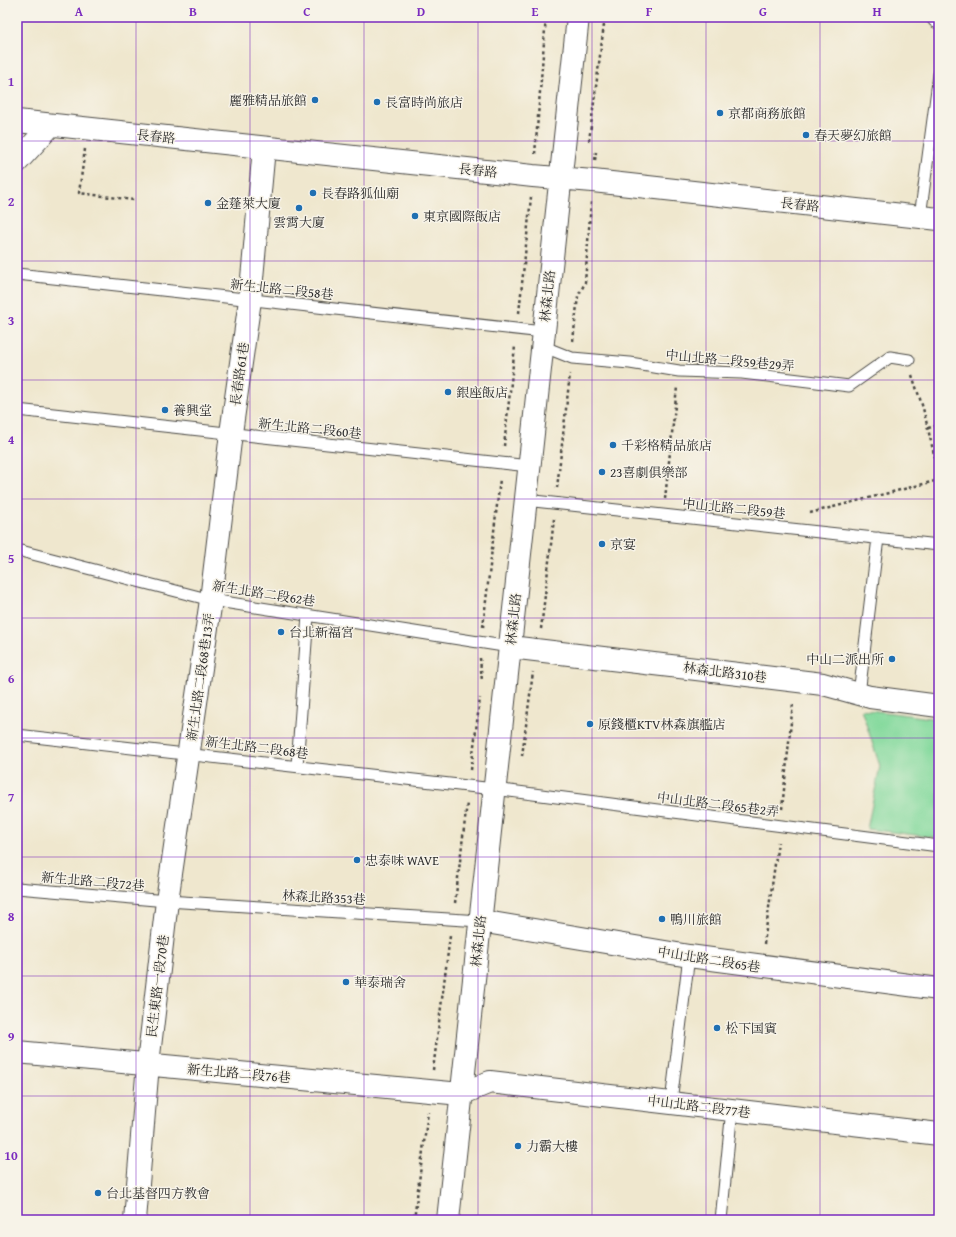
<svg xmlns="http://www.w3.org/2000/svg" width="956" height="1237" font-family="'Gentium Book Plus','Noto Serif TC',serif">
<rect width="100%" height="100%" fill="#f7f3e8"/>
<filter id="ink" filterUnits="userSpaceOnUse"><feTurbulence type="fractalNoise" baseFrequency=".025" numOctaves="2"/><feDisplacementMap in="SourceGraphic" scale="8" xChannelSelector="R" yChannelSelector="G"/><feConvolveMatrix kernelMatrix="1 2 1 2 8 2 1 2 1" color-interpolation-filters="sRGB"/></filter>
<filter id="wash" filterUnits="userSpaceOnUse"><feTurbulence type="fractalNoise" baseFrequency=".012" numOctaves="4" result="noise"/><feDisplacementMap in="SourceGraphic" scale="16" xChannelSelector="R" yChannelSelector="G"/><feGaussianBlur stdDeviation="0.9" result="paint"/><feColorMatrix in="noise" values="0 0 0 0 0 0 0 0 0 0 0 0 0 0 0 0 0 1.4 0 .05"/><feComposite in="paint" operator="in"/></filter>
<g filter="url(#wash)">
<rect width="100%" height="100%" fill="#efe7ce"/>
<!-- green -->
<path fill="#83d99c" stroke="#578264" d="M861,709L939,719V838L867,829L880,766Z"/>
</g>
<g filter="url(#ink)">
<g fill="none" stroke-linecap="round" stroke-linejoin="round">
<defs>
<path id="service" d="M920,217L939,74
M17,274L543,332
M542,346L572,358L630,363L679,371L742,373L849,386L890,357L909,360
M17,410L529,466
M525,500L939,545
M17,550L211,600L510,647
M859,694L878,538
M17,735L494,789L939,846
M297,766L308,615
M17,888L167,901L480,921
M671,1102L689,956
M721,1220L732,1109"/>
<path id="minor" d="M938,17H939
M17,162L51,125
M510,647L823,684L870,697L939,706
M480,921L689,956L939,989
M17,1052L461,1094L490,1082L939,1134
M135,1220L148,1064L167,901L211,600L231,433L250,300L264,148"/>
<path id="tertiary" d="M17,121L533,176L593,181L939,219
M448,1220L578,17"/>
</defs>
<!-- service casing -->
<use href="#service" stroke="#484743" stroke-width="13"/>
<!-- minor casing -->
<use href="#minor" stroke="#484743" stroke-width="24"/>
<!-- tertiary casing -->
<use href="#tertiary" stroke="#484743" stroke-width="24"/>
<!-- path -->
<path stroke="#484743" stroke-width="2.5" stroke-dasharray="3 3" stroke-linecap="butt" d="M589,141L605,17
M85,149L79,193L134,200
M535,154L546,17
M595,160L596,152
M519,313L531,197
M573,341L578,296L585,283L591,202
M912,375L923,408L939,475
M928,428L939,425
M504,446L515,346
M557,488L570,374
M665,499L677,387
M810,513L939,480
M483,627L500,479
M541,629L554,519
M480,658L482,681
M522,756L533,672
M471,770L480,698
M782,809L793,703
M455,903L467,803
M764,944L778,842
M433,1070L450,936
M414,1220L428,1112"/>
<!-- service -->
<use href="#service" stroke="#fff" stroke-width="11"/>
<!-- minor -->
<use href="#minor" stroke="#fff" stroke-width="22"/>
<!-- tertiary -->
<use href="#tertiary" stroke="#fff" stroke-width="22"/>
</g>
</g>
<!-- grid -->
<path fill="none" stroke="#7b2cbf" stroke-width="1" stroke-opacity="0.55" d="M136,17V1220M250,17V1220M364,17V1220M478,17V1220M592,17V1220M706,17V1220M820,17V1220M17,141H939M17,261H939M17,380H939M17,499H939M17,618H939M17,738H939M17,857H939M17,976H939M17,1096H939"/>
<!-- markers -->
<g fill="#1f6fb2" stroke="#f7f3e8" stroke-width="1.5">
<circle cx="315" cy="100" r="4"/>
<circle cx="377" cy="102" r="4"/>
<circle cx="720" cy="113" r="4"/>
<circle cx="806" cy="135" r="4"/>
<circle cx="313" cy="193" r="4"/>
<circle cx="208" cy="203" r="4"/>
<circle cx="299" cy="208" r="4"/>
<circle cx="415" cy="216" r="4"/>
<circle cx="448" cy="392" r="4"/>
<circle cx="165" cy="410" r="4"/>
<circle cx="613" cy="445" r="4"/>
<circle cx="602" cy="472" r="4"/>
<circle cx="602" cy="544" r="4"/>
<circle cx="281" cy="632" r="4"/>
<circle cx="892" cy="659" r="4"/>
<circle cx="590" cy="724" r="4"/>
<circle cx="357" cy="860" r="4"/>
<circle cx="662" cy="919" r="4"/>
<circle cx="346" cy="982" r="4"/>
<circle cx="717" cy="1028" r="4"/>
<circle cx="518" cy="1146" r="4"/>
<circle cx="98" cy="1193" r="4"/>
</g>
<g text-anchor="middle" stroke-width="3" stroke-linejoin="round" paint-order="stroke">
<!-- poi labels -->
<g font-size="13" fill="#2b2b2b" stroke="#f7f3e8" text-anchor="start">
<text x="307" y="105" text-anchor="end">麗雅精品旅館</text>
<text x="385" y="107">長富時尚旅店</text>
<text x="728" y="118">京都商務旅館</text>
<text x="814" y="140">春天夢幻旅館</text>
<text x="321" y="198">長春路狐仙廟</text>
<text x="216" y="208">金蓬萊大廈</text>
<text x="423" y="221">東京國際飯店</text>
<text x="299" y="227" text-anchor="middle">雲霄大廈</text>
<text x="456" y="397">銀座飯店</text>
<text x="173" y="415">養興堂</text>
<text x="621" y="450">千彩格精品旅店</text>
<text x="610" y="477">23喜劇俱樂部</text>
<text x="610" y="549">京宴</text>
<text x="289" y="637">台北新福宮</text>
<text x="884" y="664" text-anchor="end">中山二派出所</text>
<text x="598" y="729">原錢櫃KTV林森旗艦店</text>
<text x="365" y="865">忠泰味 WAVE</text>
<text x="670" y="924">鴨川旅館</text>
<text x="354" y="987">華泰瑞舍</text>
<text x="725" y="1033">松下国賓</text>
<text x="526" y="1151">力霸大樓</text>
<text x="106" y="1198">台北基督四方教會</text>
</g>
<!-- street labels -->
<g font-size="13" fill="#2b2b2b" stroke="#f7f3e8">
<text transform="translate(156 136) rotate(6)" y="5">長春路</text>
<text transform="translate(478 170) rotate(6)" y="5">長春路</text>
<text transform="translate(800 204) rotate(6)" y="5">長春路</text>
<text transform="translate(282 289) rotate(6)" y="5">新生北路二段58巷</text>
<text transform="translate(547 296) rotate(-84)" y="5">林森北路</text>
<text transform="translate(730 360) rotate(5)" y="5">中山北路二段59巷29弄</text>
<text transform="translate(239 374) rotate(-82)" y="5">長春路61巷</text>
<text transform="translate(310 428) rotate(6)" y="5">新生北路二段60巷</text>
<text transform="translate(734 508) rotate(6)" y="5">中山北路二段59巷</text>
<text transform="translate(264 593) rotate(9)" y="5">新生北路二段62巷</text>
<text transform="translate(513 619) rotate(-84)" y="5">林森北路</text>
<text transform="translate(725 672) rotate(7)" y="5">林森北路310巷</text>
<text transform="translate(200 677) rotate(-82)" y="5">新生北路二段68巷13弄</text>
<text transform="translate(257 747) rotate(7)" y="5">新生北路二段68巷</text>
<text transform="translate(718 804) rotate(7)" y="5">中山北路二段65巷2弄</text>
<text transform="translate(93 881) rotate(5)" y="5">新生北路二段72巷</text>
<text transform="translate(324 897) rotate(3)" y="5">林森北路353巷</text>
<text transform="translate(478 941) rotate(-84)" y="5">林森北路</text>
<text transform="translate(709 959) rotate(9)" y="5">中山北路二段65巷</text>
<text transform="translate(157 986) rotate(-83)" y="5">民生東路一段70巷</text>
<text transform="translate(239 1073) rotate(5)" y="5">新生北路二段76巷</text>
<text transform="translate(699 1106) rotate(7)" y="5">中山北路二段77巷</text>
</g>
</g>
<!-- margin -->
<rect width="956" height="1237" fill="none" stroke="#f7f3e8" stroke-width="44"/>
<rect x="22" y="22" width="912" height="1193" fill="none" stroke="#7b2cbf" stroke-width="1.5"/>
<g font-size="13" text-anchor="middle" font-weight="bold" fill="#7b2cbf">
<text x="79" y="16">A</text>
<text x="193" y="16">B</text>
<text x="307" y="16">C</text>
<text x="421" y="16">D</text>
<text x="535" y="16">E</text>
<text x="649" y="16">F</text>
<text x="763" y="16">G</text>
<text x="877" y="16">H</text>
<text x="11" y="86">1</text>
<text x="11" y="206">2</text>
<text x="11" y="325">3</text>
<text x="11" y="444">4</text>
<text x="11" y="563">5</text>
<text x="11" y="683">6</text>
<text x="11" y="802">7</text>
<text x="11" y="921">8</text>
<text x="11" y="1041">9</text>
<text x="11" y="1160">10</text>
</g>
</svg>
